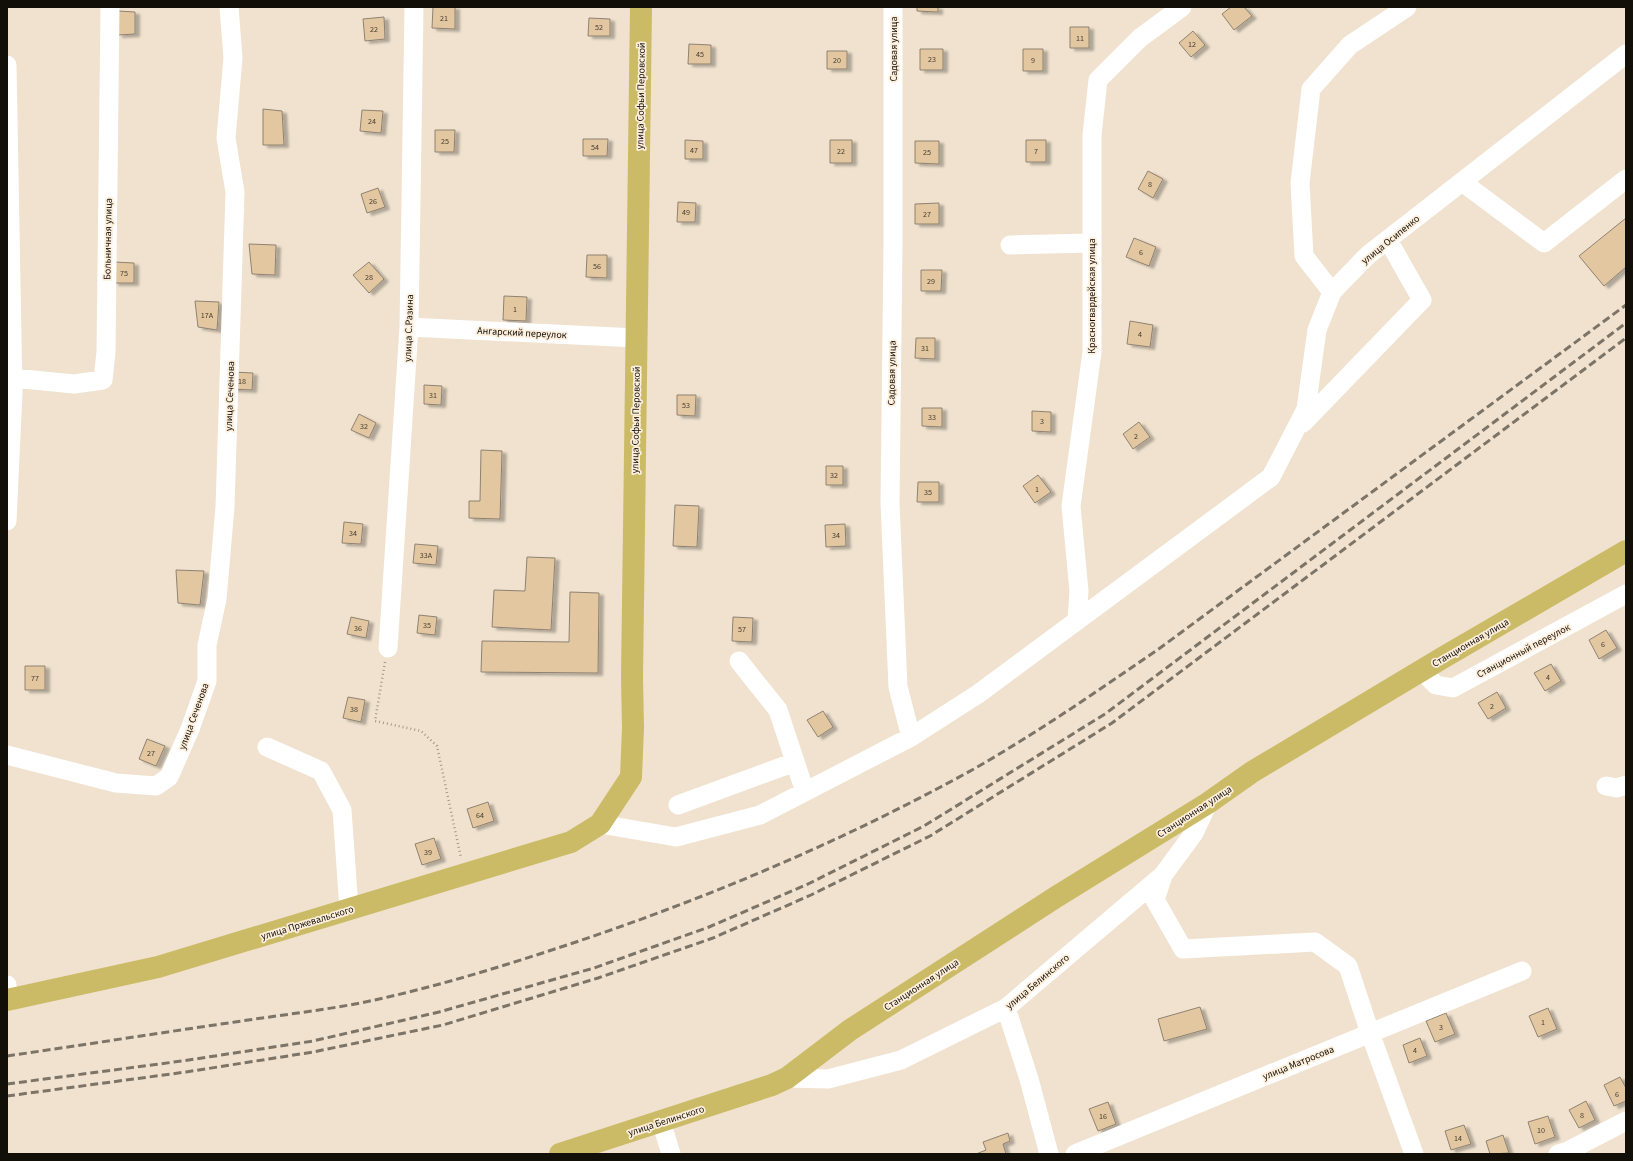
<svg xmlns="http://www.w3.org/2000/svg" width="1633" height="1161" font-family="'Source Sans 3',sans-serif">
<defs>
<filter id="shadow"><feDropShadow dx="4.5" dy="2.5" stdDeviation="1" flood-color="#0004"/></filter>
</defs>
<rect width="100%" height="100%" fill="#f0e2ce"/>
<!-- building -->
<path fill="#e2c7a1" stroke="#8f8271" filter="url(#shadow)" d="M433,7H455V29L432,28Z
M917,7H938V12L917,11Z
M1231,7H1244L1252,16L1234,30L1222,14Z
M118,11L135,12V34L118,35Z
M384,17L385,39L365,41L363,19Z
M589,18L610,19V36H588Z
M1070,27H1089V48H1070Z
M1193,31L1205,45L1191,57L1179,43Z
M689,44L711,45V64H688Z
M920,49H943V70H920Z
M1023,49H1043V71H1023Z
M827,51H847V69H827Z
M263,109L282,111L284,145H263Z
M362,110L383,111L381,133L360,131Z
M435,130H455L454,152H435Z
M583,139H608L607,156H583Z
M685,140L703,141V159H685Z
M830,140H852V163H830Z
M1026,140H1046V162H1026Z
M915,141H939V164L915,163Z
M1148,171L1163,179L1153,198L1138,189Z
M378,188L385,207L367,213L361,194Z
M678,202L696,203L695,222H677Z
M939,203V224H915V204Z
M1626,218V267L1604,286L1579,256Z
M1134,238L1156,247L1149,266L1126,257Z
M249,244L276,245L275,275L252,274Z
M587,255H607V278L586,277Z
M114,262L134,263V283H114Z
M369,262L384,279L369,293L353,275Z
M921,270H942L941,291H921Z
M504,296L527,297L526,321L503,320Z
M195,301L219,302L217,330L198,327Z
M1130,321L1153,325L1150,347L1127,344Z
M916,338H935V359L915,358Z
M233,372L253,373L252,390L232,389Z
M424,385L442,386L441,405L424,404Z
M677,395H696L695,416L677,415Z
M922,408H942V427L922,426Z
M1032,411L1051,412V432L1032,431Z
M359,414L376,423L369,438L351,430Z
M1139,422L1150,437L1133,449L1123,434Z
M481,450L502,451L500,519L469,518V501H480Z
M826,466H843V485H826Z
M1038,475L1051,492L1035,503L1023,486Z
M918,482H939V502H917Z
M675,505L699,506L697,547L673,546Z
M344,522L363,524L361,544L342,543Z
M845,524L846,546L826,547L825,525Z
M415,544L438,546L436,565L413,563Z
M527,557L555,558L551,630L492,627L494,590L525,591Z
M176,570L204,571L200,605L178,603Z
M570,592L599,593L598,673L481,672L482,641L569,642Z
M419,615L437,617L435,635L417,633Z
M351,617L369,621L366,638L347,634Z
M733,617L753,618L752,642L732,641Z
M1606,630L1617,648L1599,659L1589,640Z
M1551,664L1561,681L1545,691L1534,673Z
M25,666H45V690H25Z
M1497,692L1506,708L1488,719L1478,703Z
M348,697L365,700L361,722L343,718Z
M823,711L833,727L818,737L807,720Z
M147,739L165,746L156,766L139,759Z
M488,802L494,821L473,828L467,809Z
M434,838L441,859L422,865L415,844Z
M1200,1007L1207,1029L1164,1041L1158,1019Z
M1548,1008L1557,1029L1538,1037L1529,1016Z
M1446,1013L1455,1034L1435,1042L1426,1021Z
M1420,1038L1427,1056L1409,1063L1403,1045Z
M1620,1077L1626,1088V1101L1614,1106L1604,1085Z
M1586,1101L1595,1120L1579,1128L1569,1110Z
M1108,1102L1116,1124L1098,1131L1089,1109Z
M1548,1116L1555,1137L1535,1144L1528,1122Z
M1464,1125L1471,1144L1451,1150L1445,1131Z
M1008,1133L1010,1141L1003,1144L1006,1154H976L986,1150L983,1142Z
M1503,1135L1509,1153L1490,1154L1486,1141Z"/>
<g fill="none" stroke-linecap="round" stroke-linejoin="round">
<!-- path -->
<path stroke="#a4998a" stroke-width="2.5" stroke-dasharray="1 3" stroke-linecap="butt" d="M385,662L375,721L421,731L437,746L461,858"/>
<!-- minor -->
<path stroke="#fff" stroke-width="19" d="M893,7V245L890,503L898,687L911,737
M7,65L13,393L7,521
M1462,182L1544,243L1626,179
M1010,245L1092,243
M1332,292L1304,256L1300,183L1311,89L1350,45L1407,7
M409,327L636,338
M13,378L74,384L103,380L106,352L110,7
M1303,423L1422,300L1388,240
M1077,621L1079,591L1071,506L1092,352V135L1098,80L1140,38L1182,7
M388,648L409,327L414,7
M739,661L778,710L805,792
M1421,670L1436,685L1453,688L1626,594
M267,747L321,771L342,810L349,909
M7,755L116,783L156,786L169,777L190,729L207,681V645L217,599L225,507L235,192L226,138L233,58L229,7
M1606,786L1617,788L1626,785
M678,805L795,762
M600,824L676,837L760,815L911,737L978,694L1271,477L1306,409L1317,330L1332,292L1368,255L1626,54
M1163,875L1155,900L1183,949L1315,942L1348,966L1370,1033L1414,1154
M7,985L8,1000
M1006,1008L1029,1079L1049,1154
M787,1078L828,1079L901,1060L1006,1008L1163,875L1194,833L1208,803
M661,1121L671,1154
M1075,1154L1522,971
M1558,1154L1568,1151L1626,1121"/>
<!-- major -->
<path stroke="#cbbb66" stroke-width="22" d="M7,1000L158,967L571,842L600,824L631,777L633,728L632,677L641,7
M560,1154L772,1085L787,1078L850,1030L1056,897L1208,803L1252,772L1444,657L1626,551"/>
<!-- rail -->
<path stroke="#7d7468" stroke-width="3" stroke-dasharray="8 4" stroke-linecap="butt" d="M7,1056C83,1045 159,1033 235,1022C286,1014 338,1009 388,997C453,982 516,962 579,941C715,895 847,839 972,770C1037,733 1099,690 1160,648L1626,305
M7,1084L182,1061L313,1041L439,1012L594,968L709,927L808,884L924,826L1105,714L1626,323
M7,1096L186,1072L313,1052L443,1025L598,978L713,938L811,895L930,836L1112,723L1626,338"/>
</g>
<g text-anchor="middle" stroke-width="3.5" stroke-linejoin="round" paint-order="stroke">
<!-- number labels -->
<g font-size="8" fill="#463c2e">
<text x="444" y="21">21</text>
<text x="599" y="30">52</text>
<text x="374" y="32">22</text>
<text x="1080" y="41">11</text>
<text x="1192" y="47">12</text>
<text x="700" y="57">45</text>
<text x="932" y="62">23</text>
<text x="837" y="63">20</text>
<text x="1033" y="63">9</text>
<text x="372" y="124">24</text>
<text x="445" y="144">25</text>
<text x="595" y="150">54</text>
<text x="694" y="153">47</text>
<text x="841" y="154">22</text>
<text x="1036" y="154">7</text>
<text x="927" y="155">25</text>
<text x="1150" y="187">8</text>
<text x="373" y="204">26</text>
<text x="686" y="215">49</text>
<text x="927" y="217">27</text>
<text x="1141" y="255">6</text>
<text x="597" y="269">56</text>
<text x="124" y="276">75</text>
<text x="369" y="280">28</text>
<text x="931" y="284">29</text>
<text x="515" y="312">1</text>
<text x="207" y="318">17А</text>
<text x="1140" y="337">4</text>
<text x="925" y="351">31</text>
<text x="242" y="384">18</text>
<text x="433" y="398">31</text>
<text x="686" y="408">53</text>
<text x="932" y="420">33</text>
<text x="1042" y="424">3</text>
<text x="364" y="429">32</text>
<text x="1136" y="439">2</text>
<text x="834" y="478">32</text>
<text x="1037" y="492">1</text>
<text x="928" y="495">35</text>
<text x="353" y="536">34</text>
<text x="836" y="538">34</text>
<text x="426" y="558">33А</text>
<text x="427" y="628">35</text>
<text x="358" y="631">36</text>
<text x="742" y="632">57</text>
<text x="1603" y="647">6</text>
<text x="1548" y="680">4</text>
<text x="35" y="681">77</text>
<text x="1492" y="709">2</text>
<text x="354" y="712">38</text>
<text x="151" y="756">27</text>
<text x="480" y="818">64</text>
<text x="428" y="855">39</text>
<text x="1543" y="1025">1</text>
<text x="1441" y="1030">3</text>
<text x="1415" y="1053">4</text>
<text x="1617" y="1097">6</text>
<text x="1582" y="1118">8</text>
<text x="1103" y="1119">16</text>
<text x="1541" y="1133">10</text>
<text x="1458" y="1141">14</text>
</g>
<!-- street labels -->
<g font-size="10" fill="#120e08" stroke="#fdefdb">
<text transform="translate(893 49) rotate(-90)" y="4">Садовая улица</text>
<text transform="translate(640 96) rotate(-89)" y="4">улица Софьи Перовской</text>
<text transform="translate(107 239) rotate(-89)" y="4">Больничная улица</text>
<text transform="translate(1390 239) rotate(-39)" y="4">улица Осипенко</text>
<text transform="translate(1091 296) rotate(-90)" y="4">Красногвардейская улица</text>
<text transform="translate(408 328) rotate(-88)" y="4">улица С.Разина</text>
<text transform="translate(522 332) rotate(3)" y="4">Ангарский переулок</text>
<text transform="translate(891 373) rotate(-89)" y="4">Садовая улица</text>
<text transform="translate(229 396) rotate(-88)" y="4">улица Сеченова</text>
<text transform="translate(635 420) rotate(-89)" y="4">улица Софьи Перовской</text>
<text transform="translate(1470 642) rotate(-30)" y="4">Станционная улица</text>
<text transform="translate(1523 650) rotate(-28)" y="4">Станционный переулок</text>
<text transform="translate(193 716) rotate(-70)" y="4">улица Сеченова</text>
<text transform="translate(1194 811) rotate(-33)" y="4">Станционная улица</text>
<text transform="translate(307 922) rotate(-17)" y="4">улица Пржевальского</text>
<text transform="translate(1037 981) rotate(-40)" y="4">улица Белинского</text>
<text transform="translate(921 984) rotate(-33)" y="4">Станционная улица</text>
<text transform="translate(1298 1062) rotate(-22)" y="4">улица Матросова</text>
<text transform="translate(666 1120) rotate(-18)" y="4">улица Белинского</text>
</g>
</g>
<!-- border -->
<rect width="1633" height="1161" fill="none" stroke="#120e08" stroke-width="16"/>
</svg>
